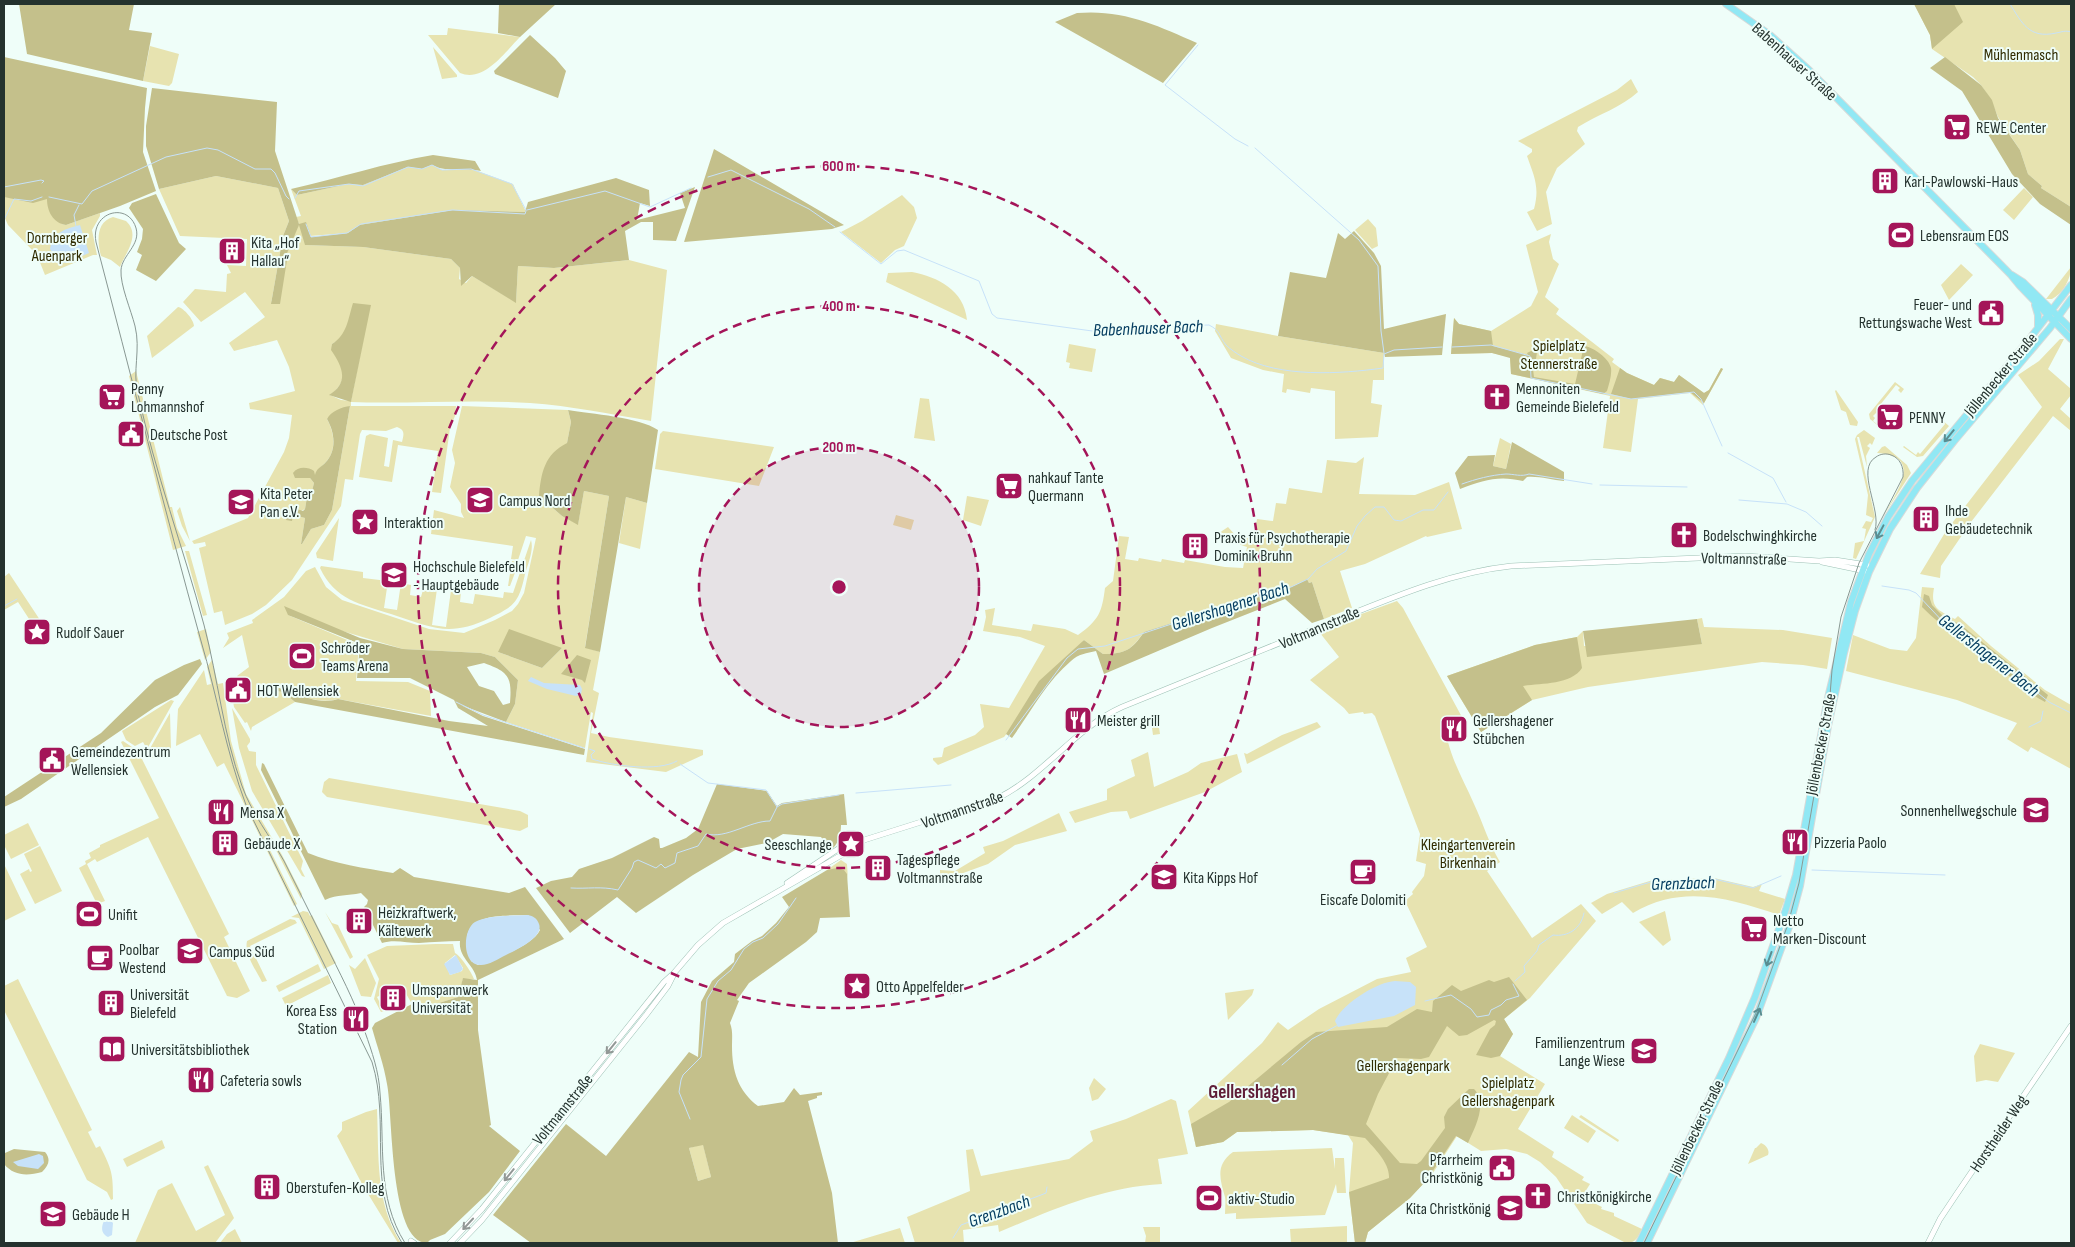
<svg xmlns="http://www.w3.org/2000/svg" width="2075" height="1247" font-family="'Sofia Sans Condensed',sans-serif">
<rect width="100%" height="100%" fill="#effef9"/>
<!-- green -->
<path fill="#e7e3b0" fill-rule="evenodd" d="M1914,4H2071V207L2041,188L2042,186L2028,174L2020,150L1998,117L1991,100L1981,85L1973,77L1932,49L1930,35Z
M448,28L520,37C505,52 484,83 460,73L428,35H447Z
M150,46L179,54L172,83L169,86L143,81Z
M433,47L457,75V77L442,79Z
M1631,79L1638,92C1622,107 1597,115 1578,127L1577,131L1585,144L1557,168L1546,192L1552,224L1537,231L1527,212L1534,209C1540,187 1534,176 1527,156L1532,152V149L1518,141L1617,90Z
M432,165L442,170L472,169L513,184L526,212L453,210L359,225L348,233L309,236L305,245L363,247L451,259L460,268L459,279L466,283L472,276L516,302L518,266L554,268L629,260L667,270L651,421C610,414 571,406 530,403C471,399 411,404 351,402V406H456L455,416L450,428L441,493L432,492L438,451L398,445L392,482L359,477L366,436L370,434L388,438L384,466L389,467L393,440L402,442C404,434 405,430 397,427L386,431L362,430L360,434L353,480L345,479L341,506L292,580L266,605L252,614L225,625L222,611L214,613L199,548L206,546L205,542L194,544L192,541L248,518L284,452L289,438L292,415L250,409L249,403L295,391L289,367L277,340L234,351L229,343L265,317L245,292L201,322L183,302L195,289L226,292L227,274L231,273L227,265L246,266L247,239L180,236L159,189L216,176L278,188L289,221L283,236L271,304L284,258L299,224L296,217L301,216L291,189L297,195L348,184L363,185L408,167L422,169ZM370,305L351,401L341,400L330,395C339,389 346,378 342,366C339,358 331,354 332,344L340,339ZM350,406L332,510L324,525L311,529L302,544H301L305,518L293,515L305,509L307,497L312,491L314,483L310,478L298,477V469H309L315,477C316,470 319,469 324,464C337,452 335,434 327,419Z
M2024,188L2033,197L2014,220L2003,210Z
M902,195L914,207L917,218L904,246L895,250L881,263L841,232L862,221Z
M4,197L48,199L62,224L66,225L100,213V216L92,230L97,255H93L45,275L37,255L8,225L4,216Z
M113,217L126,221C141,235 126,252 120,267L111,260L101,256C97,241 96,222 113,217Z
M1368,219L1376,228L1378,246L1372,249L1355,230Z
M1551,234L1549,242L1553,259L1559,264L1545,297L1559,309L1556,314L1614,359L1612,362L1627,373L1654,385L1660,378L1674,382L1679,375L1704,393L1709,390L1721,368L1723,369L1703,405L1690,393L1638,399L1631,452L1603,448L1610,396L1511,374L1510,357L1492,353L1451,354L1454,318L1459,324L1491,331L1531,306L1538,292L1526,245Z
M1961,264L1973,275L1949,300L1941,285Z
M2071,267C2071,279 2063,293 2052,299H2046Z
M912,272C938,277 964,290 967,320L886,282L888,273Z
M178,307C184,308 194,320 194,326L152,358L147,336Z
M1216,324L1278,336L1384,353V380H1373L1371,403L1382,405L1378,437L1335,439V391L1311,388L1310,393L1287,389L1286,393L1282,392L1284,374L1263,370L1231,358L1215,331Z
M2060,339H2064L2048,369L2071,389V395L2060,409L2071,419V431L2053,416L1971,522L1941,566L1940,578L1920,574L1946,531L2042,407L2018,375L2039,361Z
M1069,344L1096,349L1092,372L1069,368L1070,363L1066,362Z
M136,371L170,507H172L177,528L186,546L173,550L129,376Z
M1895,382L1904,389L1901,393L1898,390L1900,388L1896,385L1876,410L1877,412L1873,416L1875,418L1873,421L1881,427L1884,425L1881,428L1870,419L1869,414Z
M1836,390L1858,422L1857,426L1850,425L1846,412L1841,410L1835,391Z
M920,398L929,399L935,441L914,438Z
M462,406L568,410L571,422L567,443L539,496L562,516L578,524L584,491L609,496L585,647L600,652L593,690L599,693L591,733L609,737L703,750V755L666,772L586,762L593,713L591,712L585,748L506,722L515,704L518,680L495,657L481,653L403,649L288,615L359,645L356,681L408,682L430,691L431,716L338,699C317,705 295,694 275,685L268,690L283,692L295,702L252,727L251,731L247,722L245,723L234,707L230,684L238,683L237,676L249,667L242,635L223,648L229,638L227,633L253,623L252,620L284,597L306,571L315,567L326,587L342,600L429,629L464,633L495,620L512,611L518,604L524,593L536,538L526,536L518,560L511,559L513,546L431,534L434,510L464,518L461,512V504L450,487L455,463L452,450ZM562,648L542,668L498,652Z
M1942,420L1949,426L1923,456L1917,457L1903,447L1904,446L1916,455L1918,452L1920,454L1945,424Z
M1864,430L1875,438L1872,445L1870,443L1867,446L1870,448L1866,456L1867,467L1859,437H1857L1875,517L1856,559L1853,558L1855,543L1864,541L1866,529L1862,528L1866,521L1871,522L1873,518L1866,515L1868,495L1855,439L1857,435Z
M663,431L774,447L759,486L655,469L660,434Z
M1500,438L1511,444L1506,469L1493,466Z
M1885,446L1907,465L1911,473L1882,518C1895,494 1926,456 1877,453L1882,447Z
M1364,457L1359,494L1415,495L1449,482L1462,529L1427,537L1426,536L1365,564L1340,571L1352,608L1324,619L1312,582L1309,583L1307,579L1291,587L1262,594L1144,632C1131,650 1126,654 1103,654L1084,640L1004,737L938,765L933,760V758L942,757L944,748L975,735L984,727L980,704L1009,708L1045,646L1020,637L983,631L986,617L985,610L995,608L992,625L1031,631L1033,624L1065,629L1078,635C1099,620 1102,612 1105,588L1113,581L1119,536L1129,537L1125,559L1138,561L1139,558L1161,562L1162,559L1184,563L1185,560L1225,567L1243,568L1247,547L1232,542L1229,545L1216,535L1228,527L1236,536L1254,539L1257,519L1273,521L1276,503L1286,504L1289,488L1322,493L1327,460L1356,463Z
M967,496L989,500L981,526L963,520Z
M626,497L647,503L640,549L619,543Z
M180,507L190,541L182,526L177,511Z
M896,515L914,520L911,530L893,525Z
M339,518L333,561L317,558L316,553Z
M531,540C534,550 528,564 525,574C519,602 515,606 490,618C448,638 432,627 391,614C360,604 335,600 320,568L321,566L363,572V578L388,581L384,608L397,610L401,583L411,585L410,595L421,597L424,586L437,589L432,625L446,627L451,590L461,592L460,602L473,604L475,594L503,598L504,592L513,593Z
M185,551H189L207,615L203,616Z
M512,561L519,562L510,586H508Z
M9,573L40,620L33,625L18,602L4,610V577Z
M1922,587L1934,588C1930,609 1939,610 1955,619L1958,616L1991,646L2045,690L2071,705V769L2031,747L2028,752L2007,739L2017,723L1957,700L1846,671L1853,635L1890,649L1907,651L1916,638Z
M1397,601L1403,608L1463,719L1444,730L1451,741L1448,742C1454,765 1465,783 1474,804C1483,823 1489,844 1500,862L1487,871L1532,938L1581,904L1596,921L1530,998L1504,1019L1513,1034L1500,1056L1545,1084L1518,1129L1554,1152L1552,1157L1584,1177L1582,1180L1590,1184L1585,1192L1592,1196L1594,1194L1597,1196L1595,1202L1596,1204L1602,1207L1601,1209L1614,1213V1216L1642,1229C1638,1237 1636,1243 1626,1243L1587,1223L1556,1177L1540,1162L1527,1154L1506,1149L1481,1151L1457,1136L1433,1173L1410,1198L1368,1232L1365,1243H1355L1349,1192L1353,1143L1348,1135L1313,1130L1237,1132L1223,1142L1196,1147L1188,1111L1262,1043L1278,1022L1288,1030L1319,1009L1377,979L1411,972L1406,958L1427,947L1405,901L1413,894L1412,892L1424,876L1426,864L1416,861L1420,834L1375,716L1372,713L1364,714L1363,712L1349,714L1344,708L1310,680L1339,657L1320,633L1353,617Z
M1702,618L1704,627L1783,630L1832,638L1827,669L1803,665L1762,662L1588,687L1532,700L1481,732L1447,676L1535,645L1577,637L1583,631L1584,646L1702,644L1697,619Z
M206,629L211,652L205,660L197,632Z
M212,660L218,684L223,683L231,741L246,794L282,855L302,894L301,899L275,848L270,850L297,904L294,906L224,763L217,767L200,734L176,746L178,709L204,670L207,685L211,684L207,667Z
M171,700L174,701L147,749L143,742L135,746L126,740L122,731Z
M232,708L250,739V742L247,746L249,751L256,752V765L303,861L301,869L305,877L302,876L252,791L239,748Z
M170,713L171,749L152,758L148,752Z
M1158,720L1160,734L1153,735L1151,721Z
M1317,722L1321,727L1247,764L1244,753L1247,754L1282,735Z
M123,741L138,751L229,934L224,937L250,991L237,998L227,996L148,837L97,862L95,859L87,864L105,901L97,904L79,868L86,864L85,861L91,858L89,853L100,847V845L159,818L121,742Z
M1148,752L1154,787L1188,772L1201,763L1237,754L1242,772L1205,792L1130,819L1127,811L1111,812L1075,823L1069,812L1107,800V789L1135,776L1131,760Z
M329,778L520,811L528,815V827L520,831L327,797L322,792L324,782Z
M1059,813L1067,831L1015,845L988,864L955,876H940V870L955,871L985,853L983,847L1003,841Z
M28,823L39,845L11,859L4,845V835Z
M845 844a6 6 0 1 1 12 0a6 6 0 1 1-12 0Z
M40,846L62,891L35,904L20,874L29,869L30,872L32,871L24,854Z
M841,860L847,864L848,880L847,874L827,870Z
M4,864L26,910L4,921Z
M1714,878L1753,887L1762,884L1759,891L1785,899L1779,915C1729,898 1682,884 1633,913L1622,902L1602,914L1591,903L1607,894L1653,880Z
M303,911L308,912L310,916L312,915L336,963L324,969L299,918L291,917Z
M1665,911L1671,940L1663,946L1639,922Z
M325,912L332,923L338,925L353,957L350,959Z
M290,919L295,920L297,923L250,946L267,981L262,982C256,970 244,954 247,941Z
M436,944H453L455,953C461,956 472,973 474,979H463L458,997L423,1008L412,1004L401,985L377,997L384,1011L381,1012L374,999L379,979L367,955L387,946ZM455,955L463,968L462,971L450,975L445,963Z
M365,958L376,983L371,997L361,996L349,965L355,969Z
M318,964L321,971L279,992L276,986Z
M328,975L331,983L286,1006L282,998Z
M18,979L92,1130L88,1132L96,1148L100,1146C112,1170 113,1173 113,1199L111,1200L107,1192L87,1180L4,1010V986Z
M1254,989L1252,995L1228,1020L1225,993Z
M1980,1044L2015,1053L1998,1082L1986,1080L1976,1082L1974,1056Z
M1094,1078L1106,1089L1098,1099L1092,1101L1089,1088Z
M1171,1099L1176,1101L1188,1154L1158,1159L1162,1184C1103,1187 1052,1210 999,1232L998,1225L963,1230L964,1243H915L907,1217L970,1191L966,1150L973,1149L981,1176L1069,1159L1093,1141L1090,1131L1126,1119Z
M377,1109C379,1155 375,1203 401,1243H398L362,1184L337,1136L342,1130V1122L366,1112Z
M1572,1115L1596,1131L1588,1143L1564,1128Z
M1581,1115L1619,1140L1618,1142L1579,1117Z
M162,1140L165,1148L127,1167L123,1159Z
M1761,1143C1766,1145 1770,1150 1768,1155L1748,1164L1755,1148H1756Z
M703,1144L711,1177L698,1181L689,1148Z
M1332,1148L1335,1169V1158H1344L1346,1193H1337L1336,1184L1325,1215L1236,1219V1213L1225,1214C1225,1208 1226,1202 1225,1197C1220,1179 1215,1165 1233,1152Z
M208,1165L234,1218L215,1243H135L158,1190L172,1183L196,1231L225,1215L204,1167Z
M1347,1226V1243H1291L1290,1229Z
M1143,1227H1160V1243H1145L1146,1236Z
M900,1228L905,1243H850Z
M235,1229L242,1243H220L227,1234Z"/>
<!-- forest -->
<path fill="#c4c08b" fill-rule="evenodd" d="M19,4H134L129,30L152,33L143,81L27,54Z
M499,4H556L520,37L498,33Z
M1914,4H1954L1963,22L1932,49L1930,35Z
M1077,13C1122,9 1157,25 1197,43L1163,83L1055,22Z
M530,35L555,58L566,71L558,98L495,74L494,71Z
M4,57L147,88L145,108L143,152L156,191L120,206L66,225C53,223 47,211 47,199L33,203L4,197Z
M1945,57L1981,85L1992,100L1998,118L2020,150L2028,174L2042,186L2041,188L2071,207V225L2040,204L2012,174L1962,91L1930,68Z
M152,88L277,102L275,151L299,224L306,222L311,237L348,233L359,225L453,210L525,212L528,202L616,178L649,190L650,206L640,203L637,220L685,208L680,193L695,187L676,241L653,240V222H641L625,231L629,260L554,268L518,266L516,303L472,276L461,286L460,268L451,259L363,247L305,245L299,225L285,258L287,260L280,304H271L283,236L289,221L278,188L216,176L159,189L146,146V126Z
M714,149L844,225L832,229L684,242Z
M433,155L475,161L481,171C464,167 447,173 432,165L422,169L408,167L363,185L348,184L297,195L291,189C339,178 385,163 433,155Z
M156,194L179,243L186,249L156,281L136,270L142,255L137,252L142,239L143,229L129,208L132,203Z
M1354,231L1374,253L1381,266L1384,329L1446,314L1442,355L1385,357L1384,353L1278,336L1290,272L1326,278L1338,233L1345,239Z
M353,303L371,305L351,402L329,395C350,382 342,366 331,350L332,344C347,335 348,319 353,303Z
M1454,318L1459,324L1491,331L1493,346L1528,355L1527,353L1531,351L1537,352L1536,359L1532,362L1534,377L1575,384L1584,346C1593,347 1609,358 1611,368C1612,375 1609,384 1607,391L1603,394L1511,374L1510,358L1492,353L1451,354Z
M1620,368L1627,373L1654,385L1660,378L1674,382L1679,375L1704,393L1709,390L1721,368L1723,369L1704,403L1690,392L1631,399L1611,394Z
M350,406L332,510L324,525L311,529L302,544H301L305,518L293,515L292,521L286,520L291,507L303,511L305,509L307,497L312,491L314,483L310,478H295L293,473C298,466 308,467 314,471L315,475C316,469 321,467 325,463C337,451 335,433 327,419C331,411 342,407 350,406Z
M568,410C591,414 639,417 658,430L647,503L626,497L600,652L585,648L609,496L584,491L578,525L562,516L539,496C541,472 545,454 567,443L571,422Z
M1512,442L1564,472V481C1552,480 1539,476 1527,477L1523,481C1499,475 1483,480 1460,489L1455,473L1468,456L1495,455L1493,466L1506,469Z
M1307,579L1309,583L1312,582L1324,619L1312,623L1285,599L1212,628L1104,674L1096,651C1087,653 1078,654 1071,661C1047,681 1030,713 1012,738L1006,734L1039,681L1084,640L1103,654C1125,654 1132,650 1144,632L1262,594L1291,587Z
M1924,594L1929,596L1932,605L1942,615L1961,625L2048,695L2045,702C2025,691 2010,676 1992,662C1967,644 1944,629 1922,607Z
M284,606L360,638L403,649L481,653L495,657L518,680L515,704L506,722L461,705L483,716L585,749L584,755L295,702L283,692L268,690L265,688C289,683 309,708 338,699L449,721L488,726L458,708L454,700L410,678H357L360,644L288,615ZM484,663C509,672 512,677 510,703L503,705L494,691L479,686L467,667Z
M1697,619L1702,644L1587,657L1583,631Z
M509,629L562,648L542,668L498,652Z
M1577,637L1582,668C1571,685 1541,683 1523,686L1532,700L1481,732L1447,676L1535,645Z
M577,655L591,660L585,683L582,680L561,674Z
M200,659L202,664L178,695L155,707L21,799L4,807V797L101,733L155,680L184,665Z
M262,763L264,764L308,853C334,864 365,868 393,873L400,868L414,877L509,893L525,887L564,939L478,980V1030L491,1125L489,1126L520,1151L489,1192L445,1234L430,1240L427,1243C389,1243 393,1112 387,1084C384,1065 377,1046 372,1028L375,1023L412,1004L423,1008L458,997L463,978L477,980C475,965 458,958 460,941C446,941 433,942 419,943C407,943 394,939 382,943L364,907L367,904L368,900L361,893C347,896 338,894 325,900L261,770ZM528,915L540,930C533,946 494,959 478,965L471,961C470,954 466,945 467,938C469,912 509,916 528,915Z
M717,784L767,791L777,806L782,803L844,794L847,825H841C841,834 838,846 830,850L821,837L783,834L767,843L737,849L693,875L636,913L617,897L570,933L536,888L551,881L572,877L579,869L612,858L654,837L659,839L660,848H662L686,838L698,829Z
M837,868L844,870L847,874L850,917L820,918L817,932L806,942L749,983L737,1000L739,1001L730,1023C733,1031 732,1037 732,1046C732,1071 738,1091 758,1106L784,1102L794,1088L800,1095L822,1092V1095L817,1096V1098L808,1101L832,1193L838,1243H531L493,1215L566,1124L606,1156L689,1052L698,1057L701,1002L712,981L734,962L735,954L752,941L762,936L776,923L789,907L782,897L827,870ZM703,1145L711,1177L698,1181L689,1148Z
M1509,977L1527,1000L1504,1019L1513,1034L1500,1056L1491,1058L1476,1055L1490,1029L1495,1025L1496,1021L1494,1020L1467,1035L1459,1036L1447,1026L1429,1057L1421,1059L1397,1058L1378,1094L1366,1124L1400,1163L1417,1164L1421,1161L1445,1128L1444,1117L1448,1109L1469,1089H1474C1488,1104 1475,1127 1468,1143L1456,1136L1426,1181L1410,1198L1368,1232L1365,1243H1355L1349,1192L1389,1178C1390,1163 1374,1148 1365,1138L1313,1130L1237,1132L1223,1142L1196,1147L1191,1124L1229,1102L1301,1042L1316,1032L1387,1027L1417,1009L1432,1012L1433,1001L1452,985L1461,991L1489,980L1494,982Z
M14,1149L45,1152C51,1159 49,1165 42,1172C27,1176 14,1176 4,1164L5,1153Z"/>
<!-- water -->
<path fill="#c7e2f9" d="M80,225L89,253L66,263L58,261L50,249C53,232 65,229 80,225Z
M531,677L544,683L580,685L582,689L581,694L576,696L547,689L528,681Z
M528,915C533,916 537,918 539,924C544,937 516,950 506,955C498,959 489,965 481,965C462,966 462,930 475,922C487,915 513,916 528,915Z
M456,955L463,969L460,972L450,975L444,964Z
M1395,981L1410,982L1416,987L1415,1005L1394,1016L1338,1027L1335,1021C1342,1004 1377,982 1395,981Z
M39,1154L43,1156L44,1163L38,1169L18,1166L13,1162Z
M108,1218L113,1223L112,1235L108,1237C101,1234 101,1227 104,1221Z"/>
<g fill="none" stroke-linecap="round" stroke-linejoin="round">
<!-- stream -->
<path stroke="#c7e2f9" stroke-width="1" d="M2010,4C2022,23 2029,39 2056,33C2062,32 2065,30 2071,32
M1198,45L1165,85L1235,139L1248,146
M1255,148L1359,240L1378,266L1381,331L1384,353
M708,177L731,170L809,209L835,227
M4,187L41,180L44,181L42,183
M49,197L82,204L92,191L166,157L207,148L218,150L255,169H271L275,173L286,196L289,199
M295,198L299,191L349,184L363,186L408,167L422,169L432,165L442,170L471,169L512,184L526,210
M527,210L605,191L650,207L691,188
M4,220L14,199L31,201L42,197
M306,224L311,237L347,233L361,224L452,210L525,214L526,211
M76,226L74,215L79,205
M840,232L881,264L897,251L904,250L979,281L992,314L997,318L1107,333L1149,327L1209,325C1221,331 1218,335 1226,345C1230,349 1236,353 1241,356C1279,378 1341,374 1383,368L1384,354L1394,350L1442,347
M1452,347L1491,345L1530,356L1531,378L1631,399L1694,392L1701,399L1722,446
M1728,453L1773,478L1786,502
M1462,484C1476,479 1491,475 1506,474C1514,474 1521,477 1529,474L1592,484
M1600,485L1687,487
M1739,500L1787,504L1806,512L1822,526
M1882,586L1909,590L1916,593L1946,625L1979,646L2049,702L2071,713
M4,606L17,599
M456,702L483,715L584,748
M2029,727L2041,721L2043,711
M1006,740L1067,658L1078,649L1105,646L1247,599L1291,587L1308,579L1317,569L1346,551L1357,526L1365,516L1375,507H1384L1394,520L1401,521L1423,510H1434L1448,492
M589,749L595,751L591,755L592,759C613,766 658,772 677,761
M680,764L708,783L766,790L777,807L782,804L839,795
M856,793L951,785
M1812,870L1945,875
M571,888C588,889 601,886 618,890L632,868L634,862L638,860L656,868L661,864L665,868L675,863L677,853L698,846L706,834C727,839 749,821 770,821L777,807
M1614,893L1654,881L1714,879L1753,888L1781,876
M1515,981L1525,972L1524,966L1537,951L1539,945L1553,935C1568,937 1581,929 1584,913
M1425,1001L1451,995L1471,1009L1477,1017L1489,1015L1491,1010L1501,1005L1506,1000L1519,996L1513,984
M1282,1065L1312,1039L1338,1025
M690,1119L679,1092L681,1080L683,1075L701,1057L707,999L718,981L731,970L744,949L753,942L763,938L778,924L796,898
M953,1238L961,1225L1041,1195L1046,1193L1047,1187"/>
<defs>
<path id="minor" d="M1822,562L1865,571
M840 844a11 11 0 1 1 22 0a11 11 0 1 1-22 0Z
M861,841L1000,797C1045,774 1075,728 1122,707C1187,680 1253,654 1319,627C1380,603 1445,573 1511,566L1745,556L1819,561L1835,560L1867,565
M787,883L841,847
M411,1241L414,1243
M450,1243L482,1209L664,982L674,973L698,945L723,923L845,853
M460,1243L482,1220L646,1015L668,986L673,976
M1928,1243L1940,1219L1956,1195L2071,1026"/>
<path id="major" d="M1726,4L1770,35L1809,70L2011,275L2020,286L2071,339
M2012,275L2023,282L2071,329
M2035,305L2038,315V327
M1639,1243L1729,1058L1755,997L1786,909L1796,875L1827,702L1851,602L1869,554L1888,517L1912,481L2031,337L2071,285
M1647,1243L1756,1018L1789,927L1800,886L1828,726L1844,653L1855,611L1869,572L1890,529L1917,488L1955,440L2050,328L2071,299"/>
</defs>
<!-- minor casing -->
<use href="#minor" stroke="#9dc1b5" stroke-width="6"/>
<!-- major casing -->
<use href="#major" stroke="#d8dad9" stroke-width="8"/>
<!-- minor -->
<use href="#minor" stroke="#fff" stroke-width="5"/>
<!-- major -->
<use href="#major" stroke="#91e8f4" stroke-width="6"/>
<!-- tram -->
<path stroke="#899893" stroke-width="1" d="M402,1243C366,1186 391,1123 372,1062L246,805C226,752 217,695 201,641C164,508 131,375 96,242C90,212 128,201 136,228C141,245 122,255 121,270C120,285 131,310 135,326C141,350 132,371 138,394C155,472 183,547 204,625C218,678 223,734 242,786C252,814 270,836 284,861C298,888 311,916 325,943C339,972 355,1001 365,1032C372,1052 379,1072 380,1093C385,1145 376,1197 405,1243
M1644,1243L1756,1013L1788,924L1799,883L1829,708L1832,670L1841,617L1859,563L1903,477C1904,467 1900,458 1891,455C1886,453 1880,454 1876,457C1855,469 1882,510 1875,530"/>
</g>
<!-- one-way arrows -->
<defs><path id="oneway-shaft" d="M-6 0H5M1.5-3L5.5 0L1.5 3" fill="none" stroke-width="1.6" stroke-linecap="round" stroke-linejoin="round" transform="scale(1.25)"/></defs>
<g stroke="#5a8d91">
<use href="#oneway-shaft" transform="translate(1949 436) rotate(129)"/>
<use href="#oneway-shaft" transform="translate(1880 532) rotate(118)"/>
<use href="#oneway-shaft" transform="translate(1769 959) rotate(110)"/>
<use href="#oneway-shaft" transform="translate(1757 1015) rotate(-66)"/>
</g>
<g stroke="#929896">
<use href="#oneway-shaft" transform="translate(611 1048) rotate(129)"/>
<use href="#oneway-shaft" transform="translate(509 1175) rotate(129)"/>
<use href="#oneway-shaft" transform="translate(468 1224) rotate(133)"/>
</g>
<!-- distance rings -->
<circle cx="839" cy="587" r="140" fill="#a41559" fill-opacity=".12"/>
<g fill="none" stroke="#a41559" stroke-width="2.5" stroke-dasharray="9 6">
<circle cx="839" cy="587" r="140"/>
<circle cx="839" cy="587" r="281"/>
<circle cx="839" cy="587" r="421"/>
</g>
<!-- icons -->
<defs>
<symbol id="supermarket-square" viewBox="-11 -11 22 22"><rect x="-9" y="-9" width="18" height="18" rx="4" fill="#a41559" stroke="#effef9"/><path d="M-6-5.5h2.5l.6 2H6L4.5 2H-2.5L-4.4-4H-6ZM-1.5 3.2a1.3 1.3 0 1 0 .1 0ZM3 3.2a1.3 1.3 0 1 0 .1 0Z" fill="#fff"/></symbol>
<symbol id="building-square" viewBox="-11 -11 22 22"><rect x="-9" y="-9" width="18" height="18" rx="4" fill="#a41559" stroke="#effef9"/><path d="M-4-6H4V6H1V3H-1V6H-4ZM-2.5-4.3h1.7v1.8h-1.7ZM.8-4.3h1.7v1.8H.8ZM-2.5-1h1.7V.8h-1.7ZM.8-1h1.7V.8H.8Z" fill="#fff"/></symbol>
<symbol id="stadium-square" viewBox="-11 -11 22 22"><rect x="-9" y="-9" width="18" height="18" rx="4" fill="#a41559" stroke="#effef9"/><path d="M0-5a6.5 5 0 1 0 0 10a6.5 5 0 1 0 0-10ZM-3.5-1.8h7v3.6h-7Z" fill="#fff"/></symbol>
<symbol id="civic-square" viewBox="-11 -11 22 22"><rect x="-9" y="-9" width="18" height="18" rx="4" fill="#a41559" stroke="#effef9"/><path d="M-.6-6.5H3V-4.5H.6V-3L4-1V1h2V6H-6V1h2V-1L-.6-3ZM-1.2 2.5V6h2.4V2.5Z" fill="#fff"/></symbol>
<symbol id="church-square" viewBox="-11 -11 22 22"><rect x="-9" y="-9" width="18" height="18" rx="4" fill="#a41559" stroke="#effef9"/><path d="M-1.2-6h2.4v3.5h3.3v2.4h-3.3V6h-2.4V-.1h-3.3v-2.4h3.3Z" fill="#fff"/></symbol>
<symbol id="university-square" viewBox="-11 -11 22 22"><rect x="-9" y="-9" width="18" height="18" rx="4" fill="#a41559" stroke="#effef9"/><path d="M0-5L7-2L0 1L-7-2ZM-4 1L0 2.5L4 1V4Q0 6-4 4Z" fill="#fff"/></symbol>
<symbol id="school-square" viewBox="-11 -11 22 22"><rect x="-9" y="-9" width="18" height="18" rx="4" fill="#a41559" stroke="#effef9"/><path d="M0-5L7-2L0 1L-7-2ZM-4 1L0 2.5L4 1V4Q0 6-4 4Z" fill="#fff"/></symbol>
<symbol id="sight-square" viewBox="-11 -11 22 22"><rect x="-9" y="-9" width="18" height="18" rx="4" fill="#a41559" stroke="#effef9"/><path d="M0-6L1.8-2.2L6-1.7L2.9 1.2L3.7 5.4L0 3.3L-3.7 5.4L-2.9 1.2L-6-1.7L-1.8-2.2Z" fill="#fff"/></symbol>
<symbol id="restaurant-square" viewBox="-11 -11 22 22"><rect x="-9" y="-9" width="18" height="18" rx="4" fill="#a41559" stroke="#effef9"/><path d="M-5-6h1v4h1v-4h1v4h1v-4h1v5L-1.5 .5V6h-2V.5L-5-1ZM5-6V6H3V1.5H1.5Q1.5-4 5-6Z" fill="#fff"/></symbol>
<symbol id="cafe-square" viewBox="-11 -11 22 22"><rect x="-9" y="-9" width="18" height="18" rx="4" fill="#a41559" stroke="#effef9"/><path d="M-5.5-4.5H6V0H3Q3 3.5 0 3.5H-2.5Q-5.5 3.5-5.5 0ZM3-3.2v2h1.7v-2ZM-6 4.5H4V6H-6Z" fill="#fff"/></symbol>
<symbol id="library-square" viewBox="-11 -11 22 22"><rect x="-9" y="-9" width="18" height="18" rx="4" fill="#a41559" stroke="#effef9"/><path d="M-6-4Q-3-5.5-.7-3.5V5Q-3 3-6 4ZM6-4Q3-5.5 .7-3.5V5Q3 3 6 4Z" fill="#fff"/></symbol>
</defs>
<g fill-rule="evenodd">
<use href="#supermarket-square" x="1941" y="111" width="32" height="32"/>
<use href="#building-square" x="1869" y="165" width="32" height="32"/>
<use href="#stadium-square" x="1885" y="219" width="32" height="32"/>
<use href="#building-square" x="216" y="235" width="32" height="32"/>
<use href="#civic-square" x="1975" y="297" width="32" height="32"/>
<use href="#supermarket-square" x="96" y="381" width="32" height="32"/>
<use href="#church-square" x="1481" y="381" width="32" height="32"/>
<use href="#supermarket-square" x="1874" y="401" width="32" height="32"/>
<use href="#civic-square" x="115" y="418" width="32" height="32"/>
<use href="#supermarket-square" x="993" y="470" width="32" height="32"/>
<use href="#university-square" x="464" y="484" width="32" height="32"/>
<use href="#school-square" x="225" y="486" width="32" height="32"/>
<use href="#building-square" x="1910" y="503" width="32" height="32"/>
<use href="#sight-square" x="349" y="506" width="32" height="32"/>
<use href="#church-square" x="1668" y="519" width="32" height="32"/>
<use href="#building-square" x="1179" y="530" width="32" height="32"/>
<use href="#university-square" x="378" y="559" width="32" height="32"/>
<use href="#sight-square" x="21" y="616" width="32" height="32"/>
<use href="#stadium-square" x="286" y="640" width="32" height="32"/>
<use href="#civic-square" x="222" y="674" width="32" height="32"/>
<use href="#restaurant-square" x="1062" y="704" width="32" height="32"/>
<use href="#restaurant-square" x="1438" y="713" width="32" height="32"/>
<use href="#civic-square" x="36" y="744" width="32" height="32"/>
<use href="#school-square" x="2020" y="794" width="32" height="32"/>
<use href="#restaurant-square" x="205" y="796" width="32" height="32"/>
<use href="#restaurant-square" x="1779" y="826" width="32" height="32"/>
<use href="#building-square" x="209" y="827" width="32" height="32"/>
<use href="#sight-square" x="835" y="828" width="32" height="32"/>
<use href="#building-square" x="862" y="852" width="32" height="32"/>
<use href="#cafe-square" x="1347" y="856" width="32" height="32"/>
<use href="#school-square" x="1148" y="861" width="32" height="32"/>
<use href="#stadium-square" x="73" y="898" width="32" height="32"/>
<use href="#building-square" x="343" y="905" width="32" height="32"/>
<use href="#supermarket-square" x="1738" y="913" width="32" height="32"/>
<use href="#university-square" x="174" y="935" width="32" height="32"/>
<use href="#cafe-square" x="84" y="942" width="32" height="32"/>
<use href="#sight-square" x="841" y="970" width="32" height="32"/>
<use href="#building-square" x="377" y="982" width="32" height="32"/>
<use href="#building-square" x="95" y="987" width="32" height="32"/>
<use href="#restaurant-square" x="340" y="1003" width="32" height="32"/>
<use href="#library-square" x="96" y="1033" width="32" height="32"/>
<use href="#school-square" x="1628" y="1035" width="32" height="32"/>
<use href="#restaurant-square" x="185" y="1064" width="32" height="32"/>
<use href="#civic-square" x="1486" y="1152" width="32" height="32"/>
<use href="#building-square" x="251" y="1171" width="32" height="32"/>
<use href="#church-square" x="1522" y="1180" width="32" height="32"/>
<use href="#stadium-square" x="1193" y="1182" width="32" height="32"/>
<use href="#school-square" x="1494" y="1192" width="32" height="32"/>
<use href="#university-square" x="37" y="1198" width="32" height="32"/>
</g>
<g text-anchor="middle" stroke-width="4" stroke-linejoin="round" paint-order="stroke">
<!-- park labels -->
<g font-size="16" fill="#302b00" stroke="#effef9">
<text x="2021" y="60">Mühlenmasch</text>
<text x="57" y="243">Dornberger<tspan x="57" dy="18">Auenpark</tspan></text>
<text x="1559" y="351">Spielplatz<tspan x="1559" dy="18">Stennerstraße</tspan></text>
<text x="1468" y="850">Kleingartenverein<tspan x="1468" dy="18">Birkenhain</tspan></text>
<text x="1403" y="1071">Gellershagenpark</text>
<text x="1508" y="1088">Spielplatz<tspan x="1508" dy="18">Gellershagenpark</tspan></text>
</g>
<!-- street labels -->
<g font-size="16" fill="#24322e" stroke="#effef9">
<text transform="translate(1795 61) rotate(42)" y="6">Babenhauser Straße</text>
<text transform="translate(2000 374) rotate(-50)" y="6">Jöllenbecker Straße</text>
<text transform="translate(1744 558) rotate(1)" y="6">Voltmannstraße</text>
<text transform="translate(1319 627) rotate(-23)" y="6">Voltmannstraße</text>
<text transform="translate(1820 744) rotate(-79)" y="6">Jöllenbecker Straße</text>
<text transform="translate(962 809) rotate(-19)" y="6">Voltmannstraße</text>
<text transform="translate(562 1109) rotate(-51)" y="6">Voltmannstraße</text>
<text transform="translate(1696 1127) rotate(-64)" y="6">Jöllenbecker Straße</text>
<text transform="translate(1998 1133) rotate(-56)" y="6">Horstheider Weg</text>
</g>
<!-- poi labels -->
<g font-size="16" fill="#24322e" stroke="#effef9" text-anchor="start">
<text x="1976" y="133">REWE Center</text>
<text x="1904" y="187">Karl-Pawlowski-Haus</text>
<text x="1920" y="241">Lebensraum EOS</text>
<text x="251" y="248">Kita „Hof<tspan x="251" dy="18">Hallau“</tspan></text>
<text x="1972" y="310" text-anchor="end">Feuer- und<tspan x="1972" dy="18">Rettungswache West</tspan></text>
<text x="131" y="394">Penny<tspan x="131" dy="18">Lohmannshof</tspan></text>
<text x="1516" y="394">Mennoniten<tspan x="1516" dy="18">Gemeinde Bielefeld</tspan></text>
<text x="1909" y="423">PENNY</text>
<text x="150" y="440">Deutsche Post</text>
<text x="1028" y="483">nahkauf Tante<tspan x="1028" dy="18">Quermann</tspan></text>
<text x="260" y="499">Kita Peter<tspan x="260" dy="18">Pan e.V.</tspan></text>
<text x="499" y="506">Campus Nord</text>
<text x="1945" y="516">Ihde<tspan x="1945" dy="18">Gebäudetechnik</tspan></text>
<text x="384" y="528">Interaktion</text>
<text x="1703" y="541">Bodelschwinghkirche</text>
<text x="1214" y="543">Praxis für Psychotherapie<tspan x="1214" dy="18">Dominik Bruhn</tspan></text>
<text x="413" y="572">Hochschule Bielefeld<tspan x="413" dy="18">- Hauptgebäude</tspan></text>
<text x="56" y="638">Rudolf Sauer</text>
<text x="321" y="653">Schröder<tspan x="321" dy="18">Teams Arena</tspan></text>
<text x="257" y="696">HOT Wellensiek</text>
<text x="1097" y="726">Meister grill</text>
<text x="1473" y="726">Gellershagener<tspan x="1473" dy="18">Stübchen</tspan></text>
<text x="71" y="757">Gemeindezentrum<tspan x="71" dy="18">Wellensiek</tspan></text>
<text x="2017" y="816" text-anchor="end">Sonnenhellwegschule</text>
<text x="240" y="818">Mensa X</text>
<text x="1814" y="848">Pizzeria Paolo</text>
<text x="244" y="849">Gebäude X</text>
<text x="832" y="850" text-anchor="end">Seeschlange</text>
<text x="897" y="865">Tagespflege<tspan x="897" dy="18">Voltmannstraße</tspan></text>
<text x="1183" y="883">Kita Kipps Hof</text>
<text x="1363" y="905" text-anchor="middle">Eiscafe Dolomiti</text>
<text x="378" y="918">Heizkraftwerk,<tspan x="378" dy="18">Kältewerk</tspan></text>
<text x="108" y="920">Unifit</text>
<text x="1773" y="926">Netto<tspan x="1773" dy="18">Marken-Discount</tspan></text>
<text x="119" y="955">Poolbar<tspan x="119" dy="18">Westend</tspan></text>
<text x="209" y="957">Campus Süd</text>
<text x="876" y="992">Otto Appelfelder</text>
<text x="412" y="995">Umspannwerk<tspan x="412" dy="18">Universität</tspan></text>
<text x="130" y="1000">Universität<tspan x="130" dy="18">Bielefeld</tspan></text>
<text x="337" y="1016" text-anchor="end">Korea Ess<tspan x="337" dy="18">Station</tspan></text>
<text x="1625" y="1048" text-anchor="end">Familienzentrum<tspan x="1625" dy="18">Lange Wiese</tspan></text>
<text x="131" y="1055">Universitätsbibliothek</text>
<text x="220" y="1086">Cafeteria sowls</text>
<text x="1483" y="1165" text-anchor="end">Pfarrheim<tspan x="1483" dy="18">Christkönig</tspan></text>
<text x="286" y="1193">Oberstufen-Kolleg</text>
<text x="1557" y="1202">Christkönigkirche</text>
<text x="1228" y="1204">aktiv-Studio</text>
<text x="1491" y="1214" text-anchor="end">Kita Christkönig</text>
<text x="72" y="1220">Gebäude H</text>
</g>
<!-- water labels -->
<g font-size="18" font-style="italic" fill="#053d60" stroke="#effef9">
<text transform="translate(1148 328) rotate(-2)" y="6">Babenhauser Bach</text>
<text transform="translate(1230 606) rotate(-18)" y="6">Gellershagener Bach</text>
<text transform="translate(1989 655) rotate(38)" y="6">Gellershagener Bach</text>
<text transform="translate(1683 883) rotate(-2)" y="6">Grenzbach</text>
<text transform="translate(999 1211) rotate(-20)" y="6">Grenzbach</text>
</g>
<!-- quarter labels -->
<g font-size="19" font-weight="bold" fill="#5f1d37" stroke="#effef9">
<text x="1252" y="1098">Gellershagen</text>
</g>
</g>
<circle cx="839" cy="587" r="8" fill="#a41559" stroke="#effef9" stroke-width="2.5"/>
<g font-size="15" text-anchor="middle" font-weight="bold" fill="#a41559" stroke="#effef9" stroke-width="4" stroke-linejoin="round" paint-order="stroke">
<text x="839" y="171">600 m</text>
<text x="839" y="311">400 m</text>
<text x="839" y="452">200 m</text>
</g>
<!-- border -->
<rect width="2075" height="1247" fill="none" stroke="#24322e" stroke-width="10"/>
</svg>
